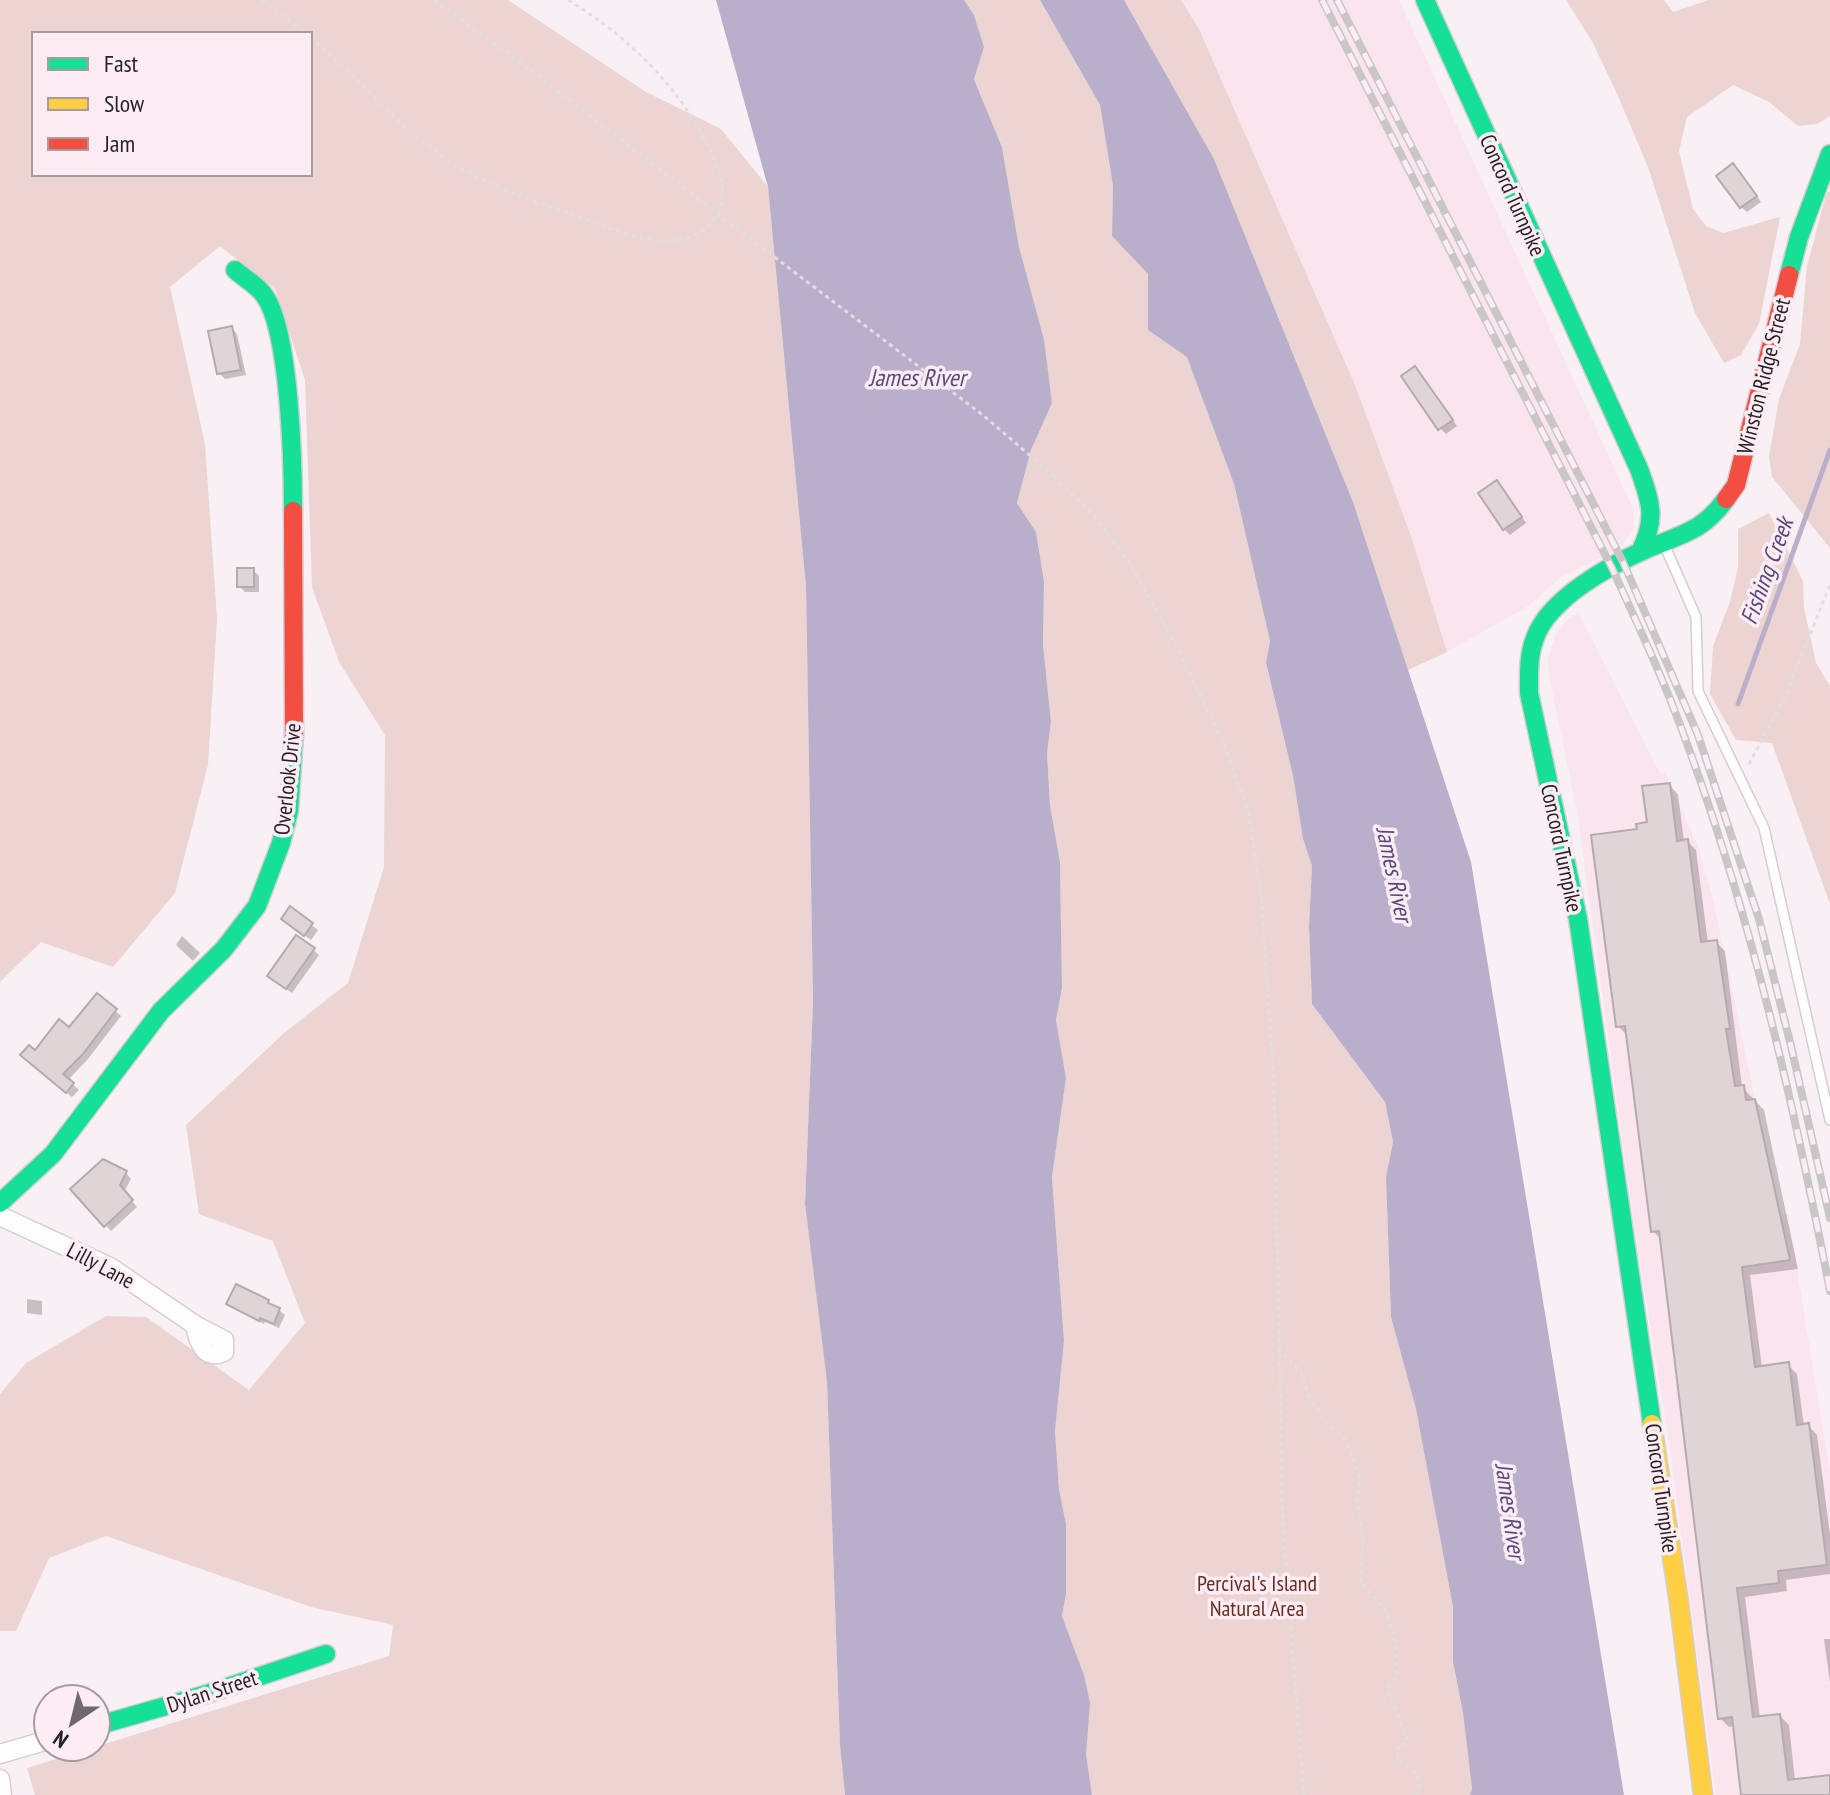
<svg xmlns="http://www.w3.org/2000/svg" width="1830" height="1795" font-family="'PT Sans Narrow',sans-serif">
<rect width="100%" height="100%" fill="#f8f0f4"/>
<!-- built -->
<path fill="#fae4ee" d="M1181,0H1399L1634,511L1633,529L1621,547L1558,579L1530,605L1447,652L1411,536L1355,385L1199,29Z
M1578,612L1661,775L1665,772L1697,844L1713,899L1779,1214H1788L1830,1472V1795H1716L1668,1435L1635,1231L1577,811L1549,676L1548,660L1555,635L1567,620Z"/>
<!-- green -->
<path fill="#ebd4d2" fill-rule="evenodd" d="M0,0H508L646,92L721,129L768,187L806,587L813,1002L805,1204L827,1382L840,1745L845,1795H35L27,1768L389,1656L393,1625L311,1607L106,1536L49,1558L16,1631H0V1394L26,1363L106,1316L146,1317L249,1390L305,1323L273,1241L199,1214L186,1125L284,1033L348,983L384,867L385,735L339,662L312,587L305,380L275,289L220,246L170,287L205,444L217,619L208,765L175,893L113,967L41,942L0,982ZM34,34H310V174H34Z
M964,0H1040L1100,105L1113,186L1112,236L1148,274V329L1187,356L1234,484L1270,641L1266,664L1293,776L1303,839L1312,866L1309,926L1312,1004L1385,1102L1393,1142L1386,1177L1391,1317L1416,1409L1453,1607V1662L1463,1713L1472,1789L1470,1795H1092L1086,1754L1084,1675L1062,1616L1066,1594V1524L1059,1489L1055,1431L1064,1341L1052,1177L1066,1078L1056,1020L1062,988L1060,862L1050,805L1047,753L1051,722L1043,644L1044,581L1036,532L1017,503L1031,450L1052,403L1019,247L1002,147L974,78L984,47L974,15Z
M1124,0H1181L1199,29L1355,385L1411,536L1447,652L1408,670L1353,502L1214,159Z
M1566,0H1664L1673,12L1709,0H1830V116L1817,124L1798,126L1769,102L1733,85L1687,117L1679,151L1693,209L1706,226L1723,233L1780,217L1759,324L1741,355L1724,363L1695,313L1648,167L1618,96L1593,43Z
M1830,190V548L1772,477L1769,456L1779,399L1800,344L1807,266L1826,195Z
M1769,513L1803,581L1804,608L1816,663L1830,686V904L1772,743L1736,740L1710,694L1713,646L1730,602L1738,567V529Z"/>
<!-- water -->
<path fill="#baafcb" d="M716,0H964L974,15L984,47L974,79L1002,147L1019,247L1044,340L1052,403L1031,450L1017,503L1036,532L1044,581L1043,644L1051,722L1047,753L1050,805L1060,862L1062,988L1056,1020L1066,1078L1052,1177L1064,1341L1055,1431L1059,1489L1066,1524V1594L1062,1616L1084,1675L1090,1703L1086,1754L1092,1795H845L840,1745L827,1382L805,1204L813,1002L806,587L768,187Z
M1040,0H1124L1214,159L1353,502L1471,862L1624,1795H1470L1472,1789L1463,1713L1453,1662V1607L1416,1409L1391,1317L1386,1177L1393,1142L1385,1102L1312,1004L1309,926L1312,866L1303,839L1293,776L1266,663L1270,641L1234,484L1187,357L1148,330V274L1112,236L1113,186L1100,105Z"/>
<!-- shadow -->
<path fill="#0003" d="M1739,171L1761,202L1747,212L1741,207Z
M232,328L237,334L246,375L225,379L219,373Z
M1421,374L1457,426L1446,434L1440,428Z
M1502,488L1526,523L1510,535L1504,529Z
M253,570L259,576V592H245L239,586Z
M1669,785L1678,794L1684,842L1687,841L1696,850L1708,943L1716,942L1725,951L1742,1087L1764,1110L1798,1269L1750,1275L1762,1368L1788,1365L1797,1374L1804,1426L1808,1425L1817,1435L1830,1534V1574L1786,1580L1787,1591L1745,1597L1760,1718L1780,1716L1789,1725L1795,1781L1830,1777V1795H1743L1735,1726L1729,1727L1720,1718L1662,1240L1653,1231L1627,1035L1618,1026L1639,831L1649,824Z
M290,909L318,930L311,940L289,924Z
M182,936L200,953L193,961L176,945Z
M297,937L319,955L292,993L275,981Z
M115,1011L121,1016L88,1059L68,1080L79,1090L72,1097L28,1061L69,1030Z
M126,1173L131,1179L124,1192L137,1207L111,1231L73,1189Z
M27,1299L42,1301V1315L27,1313Z
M268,1301L285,1315L279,1328L265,1322L264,1324L228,1304Z
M1824,1639H1830V1682Z"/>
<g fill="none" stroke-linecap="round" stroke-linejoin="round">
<!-- stream -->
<path stroke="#baafcb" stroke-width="5" d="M1738,704L1830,450"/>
</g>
<!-- building -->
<path fill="#e1d4d7" stroke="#b4abae" stroke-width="2" d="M1733,163L1757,196L1740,208L1716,176Z
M232,326L241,370L217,374L208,331Z
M1415,366L1453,420L1438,430L1401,376Z
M1497,480L1522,517L1503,530L1478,493Z
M237,568H254V587H237Z
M1670,783L1677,841L1688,839L1701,942L1717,940L1730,1029H1726L1735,1086L1744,1085L1746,1100L1755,1099L1790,1260L1742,1267L1755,1367L1789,1362L1797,1425L1809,1423L1827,1565L1778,1571L1779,1583L1737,1588L1753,1717L1780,1714L1788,1780L1830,1775V1795H1741L1732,1717L1718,1719L1659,1231L1651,1232L1625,1026L1616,1027L1591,835L1637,829L1636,824L1647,822L1642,786Z
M290,906L313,923L304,936L281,919Z
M296,935L315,948L286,989L267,976Z
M97,993L117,1009L83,1054L63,1074L74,1083L66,1093L20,1055L29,1045L35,1050L59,1019L69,1027Z
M103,1159L127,1171L120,1185L133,1200L104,1227L70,1189Z
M236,1284L269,1300L268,1303L280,1308L274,1324L260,1318L259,1321L226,1304Z"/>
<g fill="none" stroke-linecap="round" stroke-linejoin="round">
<defs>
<path id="lane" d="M1664,544L1696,617L1698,691L1764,828L1830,1120"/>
<path id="street" d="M0,1216L110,1267L195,1325
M195,1325L224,1340V1352C204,1361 198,1341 195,1325Z
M0,1754L48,1740
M0,1779L2,1795"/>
<path id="fast" d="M1425,0L1639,469C1651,503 1657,518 1640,552
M235,270C244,278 257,285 264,295C290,330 293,464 293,511
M1789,275L1799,237L1830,154
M0,1203L53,1154L161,1011L224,949L257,906L281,843L289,811L294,734
M1652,1424L1578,919L1529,693C1529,674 1528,656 1535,638C1549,598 1612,564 1649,548C1683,534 1704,530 1726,499
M96,1726L204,1695L326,1654"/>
<path id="slow" d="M1652,1424L1679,1603L1703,1795"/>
<path id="jam" d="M1726,499L1736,485L1789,275
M293,511L294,734"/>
</defs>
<!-- lane casing -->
<use href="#lane" stroke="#d5cdd1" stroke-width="12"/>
<!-- street casing -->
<use href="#street" stroke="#d5cdd1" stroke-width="21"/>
<!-- fast casing -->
<use href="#fast" stroke="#d5cdd1" stroke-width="21"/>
<!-- slow casing -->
<use href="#slow" stroke="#d5cdd1" stroke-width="21"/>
<!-- jam casing -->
<use href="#jam" stroke="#d5cdd1" stroke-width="21"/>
<!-- path -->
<path stroke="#e0dee0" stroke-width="3" stroke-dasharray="4 4" stroke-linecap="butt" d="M262,0L307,34
M434,0L532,71L698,199
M310,37C353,73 391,118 435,151C476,182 530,200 578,217C610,229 642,243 677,240C693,239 709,229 717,215C729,195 720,172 711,152C681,88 628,36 568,0
M1054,476L1099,521L1134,570L1175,644L1221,737L1248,810L1261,894L1274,1084L1283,1529L1304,1795
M1749,764L1784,699L1830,585
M1278,1349L1301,1372L1309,1396L1325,1421L1343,1436L1354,1460L1360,1478L1357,1499L1363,1535L1361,1583L1384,1608L1394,1635L1397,1664L1396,1677L1389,1686V1694L1408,1742L1396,1750L1399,1761C1414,1770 1423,1775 1417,1795"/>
<!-- lane -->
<use href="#lane" stroke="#fefdfd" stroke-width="9"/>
<!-- street -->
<use href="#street" stroke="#fefdfd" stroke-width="18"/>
<!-- fast -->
<use href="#fast" stroke="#16e098" stroke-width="18"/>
<!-- slow -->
<use href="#slow" stroke="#ffcf43" stroke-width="18"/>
<!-- jam -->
<use href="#jam" stroke="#f24e42" stroke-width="18"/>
<defs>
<path id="rail" d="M1322,0L1612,568C1638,625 1665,682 1686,741C1752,919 1794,1105 1830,1291
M1337,0L1623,562L1698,735L1759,919L1791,1046L1830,1218"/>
</defs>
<!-- rail casing -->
<use href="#rail" stroke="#c9c6c8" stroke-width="8"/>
<!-- rail -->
<use href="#rail" stroke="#fcedf4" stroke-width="5" stroke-dasharray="15" stroke-linecap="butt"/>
<!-- path-bridge -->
<path stroke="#e0dee0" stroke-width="3" stroke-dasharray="4 4" stroke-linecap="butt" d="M698,199L984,416L1054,476"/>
</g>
<g text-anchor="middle" stroke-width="7" stroke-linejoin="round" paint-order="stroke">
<!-- street labels -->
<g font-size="22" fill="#271f23" stroke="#fcedf4">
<text transform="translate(1513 195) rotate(66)" y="8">Concord Turnpike</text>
<text transform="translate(1763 376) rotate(-76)" y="8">Winston Ridge Street</text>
<text transform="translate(287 779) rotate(-84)" y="8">Overlook Drive</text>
<text transform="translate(1562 848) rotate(78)" y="8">Concord Turnpike</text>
<text transform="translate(101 1265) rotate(28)" y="8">Lilly Lane</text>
<text transform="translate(1662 1488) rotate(82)" y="8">Concord Turnpike</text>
<text transform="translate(212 1691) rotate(-18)" y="8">Dylan Street</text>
</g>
<!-- park labels -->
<g font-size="22" fill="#692d23" stroke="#fcedf4">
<text x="1257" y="1591">Percival's Island<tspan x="1257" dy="25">Natural Area</tspan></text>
</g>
<!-- water labels -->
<g font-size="24" font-style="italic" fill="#5c487d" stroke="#fcedf4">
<text x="917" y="386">James River</text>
<text transform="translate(1767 571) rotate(-70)" y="8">Fishing Creek</text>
<text transform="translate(1394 874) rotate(78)" y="8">James River</text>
<text transform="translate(1510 1511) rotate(82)" y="8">James River</text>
</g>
</g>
<!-- legend -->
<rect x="32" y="32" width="280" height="144" fill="#fcedf4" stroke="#a79ba0" stroke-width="2"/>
<rect x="48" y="58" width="40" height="12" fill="#16e098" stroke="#a79ba0" stroke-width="2"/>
<text x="104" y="72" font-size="24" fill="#271f23">Fast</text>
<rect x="48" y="98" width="40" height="12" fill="#ffcf43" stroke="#a79ba0" stroke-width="2"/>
<text x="104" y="112" font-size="24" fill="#271f23">Slow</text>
<rect x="48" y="138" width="40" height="12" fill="#f24e42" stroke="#a79ba0" stroke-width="2"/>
<text x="104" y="152" font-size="24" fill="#271f23">Jam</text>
<!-- north arrow -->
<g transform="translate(72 1723) rotate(215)"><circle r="38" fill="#fcedf4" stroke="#a79ba0" stroke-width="2"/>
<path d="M0-6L14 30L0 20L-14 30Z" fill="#70686c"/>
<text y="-12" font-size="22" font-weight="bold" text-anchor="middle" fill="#271f23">N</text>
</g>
</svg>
